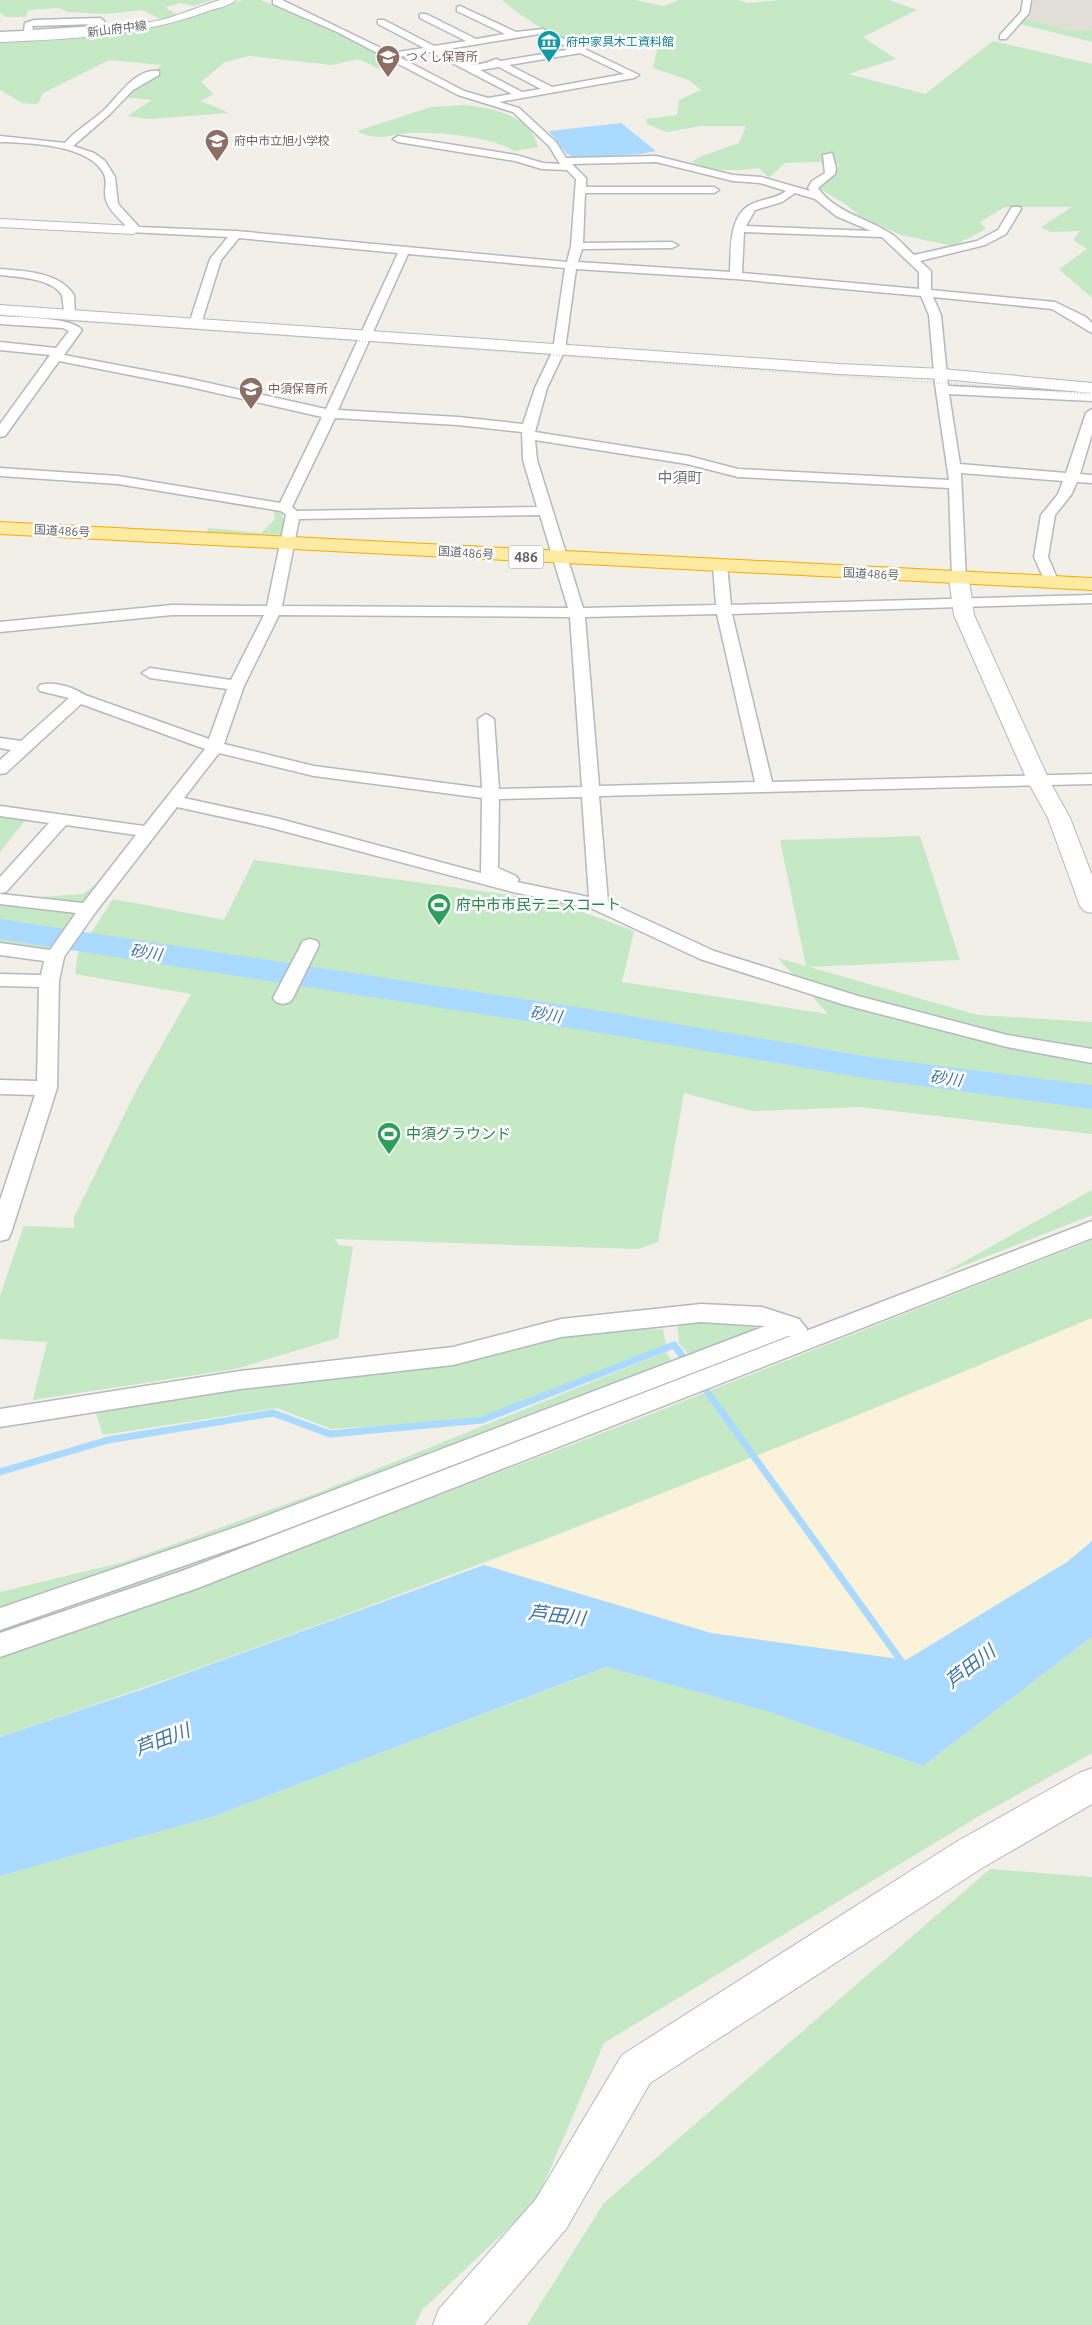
<svg xmlns="http://www.w3.org/2000/svg" width="1092" height="2325" font-family="Ubuntu,'Noto Sans JP',sans-serif">
<rect width="100%" height="100%" fill="#f1efe8"/>
<!-- education -->
<path fill="#e1ded6" d="M1031,0H1092V30L1071,31L1024,18L1031,4Z"/>
<!-- green -->
<path fill="#c5e8c5" d="M0,0H213L194,6L180,3L165,7L177,15L160,19L142,10L106,14L68,12L59,8L28,10L26,17H6L0,13Z
M243,0H261L381,53L390,60L386,72L358,59L332,65L249,56L225,62L201,82L214,94L201,101L229,113L148,119L127,116L152,100L120,97L162,65L109,60L43,93L38,104L22,103L0,90V41L92,36L169,24Z
M502,0H635L664,6L679,0H738L748,3L780,0H889L917,10L863,37L896,59L848,74L925,94L993,41L1092,64V298L1059,269L1087,249L1073,240L1080,231L1050,232L1041,227L1072,207H1005L980,222L986,229L953,246L901,235L858,215L847,205L820,189L835,174L839,164L819,162L785,163L769,178L759,168C737,171 711,172 691,162L702,156L739,143L746,126H701L666,132L647,124L646,119L677,115L679,100L701,90L689,80L653,68L658,45C630,36 600,45 571,41C551,37 517,13 502,0Z
M1024,18L1071,31L1092,30V42L1020,24Z
M464,105C492,108 531,115 538,147L515,151C488,136 439,132 409,133C387,135 379,142 357,131L431,107Z
M273,509L279,510L285,521L281,535L207,532L208,528L261,533L275,519Z
M0,815L27,818L0,852Z
M920,836L960,960L809,967L978,1015L1092,1022V1134L860,1107L752,1111L684,1093L658,1242L638,1249L334,1239L339,1245L353,1247L338,1338L235,1369L33,1400L47,1342L0,1339V1296L24,1226L74,1228V1217L137,1089L191,994L75,974L78,953L113,899L224,920L254,860L553,901L634,931L622,982L828,1014L778,958L806,966L780,840Z
M105,878C101,883 97,894 91,897C73,909 44,901 25,898L83,894Z
M0,903L77,912L51,952L0,944Z
M1092,1190V1215L940,1275Z
M1092,1240V1318C732,1469 370,1612 0,1737V1656L152,1605L623,1425Z
M677,1321H741L780,1339L775,1347L704,1373L679,1343Z
M663,1329L666,1345L492,1415L410,1424L331,1429L277,1408L103,1435L95,1410L261,1382L396,1373L569,1332Z
M666,1352L685,1380L175,1576L0,1635V1592L124,1562L320,1492Z
M1092,1637V1753L981,1815L604,2043L536,2202L422,2310L415,2325H0V1876L212,1817L608,1667L766,1711L923,1766Z
M990,1869L1092,1877V2325H527L604,2203Z"/>
<!-- sand -->
<path fill="#fbf3d9" d="M1092,1318V1541L1067,1562L906,1660L711,1633L484,1565L921,1390Z"/>
<!-- water -->
<path fill="#aadaff" d="M621,123L656,151L640,154L575,158L566,153L549,131Z
M1092,1541V1637L923,1766L766,1711L607,1667L212,1817L0,1876V1737L143,1689L484,1565L711,1633L906,1660L1067,1562Z"/>
<g fill="none" stroke-linecap="round" stroke-linejoin="round">
<!-- stream -->
<path stroke="#aadaff" stroke-width="7" d="M701,1383L904,1665
M0,1472L108,1440L273,1413L330,1434L482,1420L674,1345L687,1362"/>
<!-- river -->
<path fill="#aadaff" fill-rule="evenodd" d="M0,919L589,1009L870,1057L1092,1085V1109L870,1079L589,1031L0,939Z"/>
<defs>
<path id="minor" d="M273,0H282L391,53L424,48L378,24V20H384L434,46L466,41L420,18V14H426L476,39L505,34L457,11V7L460,6L516,32L543,29L639,75L634,78L499,102L519,108L556,142L566,158L656,156L733,175L761,177L810,191L808,188L812,181L825,173L823,155L832,153L836,168L835,174L818,188C835,212 864,217 888,232C898,237 906,248 914,255L977,241L998,230L1012,207H1020L1021,209L1006,234L985,245L920,261L931,271V290L1055,302L1086,317L1092,323V333L1052,309L933,297L941,315L948,386L1092,393V401L949,394L960,464L1066,473L1086,413L1092,409V434L1080,474L1092,475V483L1077,482L1071,495L1055,515L1048,557L1059,583L1057,586H1047L1034,557L1041,515L1058,494L1063,481L961,473L966,579L959,583L952,579L949,488L738,477L687,464L535,440L537,460L583,608L716,605L713,566L720,562L727,566L731,605L1092,595V603L732,614L772,782L1092,774V784L599,796L608,902L714,951L858,996L1007,1035L1092,1049V1063L1007,1047L845,1005L700,959L593,909L513,892L268,827L177,807L95,913L64,957L59,981L57,1088L11,1233L8,1239L0,1241V1200L35,1095L0,1094V1080L37,1081L39,987L0,986V974L41,975L44,961L0,955V943L50,950L76,913L0,904V894L83,903L136,835L66,825L6,892L0,893V877L49,823L0,816V806L144,826L205,749L81,704L6,773L0,774V760L11,750L0,748V738L21,741L69,698L40,691L38,688L40,685C54,681 73,687 85,695L209,739L227,689L150,678L142,673L150,668L231,680L264,615H172L0,632V622L172,605L267,606L286,515L281,511L118,484L0,476V468L118,476L280,503L322,417L186,386L59,361L5,436L0,437V424L50,355L0,350V342L56,348L69,331L63,328L0,324V316C19,318 70,316 82,330L64,355L186,378L326,409L398,253L239,238L221,260L201,324L195,328L191,327L189,324L210,259L228,237L129,232L128,228C119,218 105,208 105,193C105,187 107,180 104,174C89,144 29,143 0,142V136L65,143C76,130 91,122 104,110C118,97 136,67 159,71V75L133,90L110,114L73,146L94,153L105,161L115,177L118,204L139,227L236,231L567,262L571,246L576,179L567,170L542,169L515,161L398,142L393,139L398,136L516,155L543,163L560,164L549,146L513,112L458,95L337,32L273,4ZM539,34L572,49L501,61L496,59C470,70 466,63 442,50ZM431,52L512,94L488,98L464,91L399,57ZM580,53L624,74L552,87L509,65ZM499,67L541,89L522,92L480,70ZM656,162L733,181L760,183L786,191C776,199 765,198 754,203C728,213 731,250 730,272L578,262L582,249L672,248L678,245L672,242L583,243L585,193H714L719,190L714,187H586V178L572,164ZM795,193L815,199L836,216L871,231L746,226L755,210L782,202ZM744,232L882,237L919,272V289L742,273ZM408,254L565,268L553,350L535,388L523,424L458,417L338,410ZM576,269L736,279L921,296L929,315L935,384L949,480L738,469L688,456L535,432L547,388L565,350ZM335,418L458,425L522,432L523,460L537,507L297,511L292,507ZM540,515L568,608L282,606L299,519ZM717,614L755,782L599,786L585,617ZM279,615L570,617L582,787L499,789L494,719L486,714L478,719L482,788L314,766L224,744L244,686ZM219,753L314,776L482,798L481,873L276,818L184,798ZM582,797L589,897L517,882L519,880L516,876L498,868L499,799Z
M1023,0H1031L1029,13L1006,39H1000V35L1021,12Z
M100,18L104,21L105,28L101,31L0,38V32L24,31L25,23L34,20ZM96,24V26L33,30L32,26Z
M0,269C25,271 59,272 74,295L75,315L69,319L65,318L62,295C51,278 18,277 0,275Z
M310,939L317,941L319,945L293,998L290,1002L283,1004L276,1002L273,998L301,945L303,941Z
M1092,1221V1238L198,1588L0,1657V1633L182,1571L791,1336H788L263,1538L0,1630V1608L245,1524L765,1326L701,1322L561,1337L453,1365L240,1389L0,1427V1409L240,1371L453,1347L561,1319L701,1304L762,1307L799,1319L807,1329L806,1331Z"/>
<path id="tertiary" d="M0,219L133,226L140,230L133,234L0,227Z
M0,305L839,364L942,369L1092,383V393L942,379L839,374L0,315Z
M959,573L966,575L969,579L974,615L1049,780L1070,818L1092,875V913L1084,911L1080,906L1048,818L1027,780L954,615L949,579L952,575Z
M1092,1768V1804L982,1868L650,2083L566,2229L484,2325H433L439,2309L536,2199L622,2055L956,1842L1079,1773Z"/>
<path id="secondary" d="M220,0H236C230,6 217,8 208,11C141,36 71,39 0,42V36C54,33 108,31 161,20C181,15 200,6 220,0Z"/>
<path id="trunk" d="M0,522L1092,578V590L0,534Z"/>
</defs>
<!-- minor casing -->
<use href="#minor" stroke="#b5b8bc" stroke-width="3"/>
<!-- tertiary casing -->
<use href="#tertiary" stroke="#b5b8bc" stroke-width="2"/>
<!-- secondary casing -->
<use href="#secondary" stroke="#b6babf" stroke-width="2"/>
<!-- trunk casing -->
<use href="#trunk" stroke="#f9ab00" stroke-width="2"/>
<!-- minor -->
<use href="#minor" fill="#fff" fill-rule="evenodd"/>
<!-- tertiary -->
<use href="#tertiary" fill="#fff" fill-rule="evenodd"/>
<!-- secondary -->
<use href="#secondary" fill="#fff" fill-rule="evenodd"/>
<!-- trunk -->
<use href="#trunk" fill="#feeaa1" fill-rule="evenodd"/>
<!-- rail -->
<path stroke="#b6b7b8" stroke-width="2" stroke-dasharray="0.5 2.5" stroke-linecap="butt" d="M0,315L1092,394"/>
</g>
<!-- icons -->
<defs>
<symbol id="museum-pin" viewBox="-11 -11 22 30"><path d="M0 17L-7.5 6A9.5 9.5 0 1 1 7.5 6Z" fill="#0f9aa8" stroke="#fff"/><path d="M0-6L6-3V-2H-6V-3ZM-5-1h2V3h-2ZM-1-1h2V3h-2ZM3-1h2V3H3ZM-6 4H6V6H-6Z" fill="#fff"/></symbol>
<symbol id="school-pin" viewBox="-11 -11 22 30"><path d="M0 17L-7.5 6A9.5 9.5 0 1 1 7.5 6Z" fill="#8d6e63" stroke="#fff"/><path d="M0-5L7-2L0 1L-7-2ZM-4 1L0 2.5L4 1V4Q0 6-4 4Z" fill="#fff"/></symbol>
<symbol id="stadium-pin" viewBox="-11 -11 22 30"><path d="M0 17L-7.5 6A9.5 9.5 0 1 1 7.5 6Z" fill="#2e9e5b" stroke="#fff"/><path d="M0-5a6.5 5 0 1 0 0 10a6.5 5 0 1 0 0-10ZM-3.5-1.8h7v3.6h-7Z" fill="#fff"/></symbol>
</defs>
<g fill-rule="evenodd">
<use href="#museum-pin" x="535" y="28" width="28" height="38"/>
<use href="#school-pin" x="374" y="43" width="28" height="38"/>
<use href="#school-pin" x="203" y="127" width="28" height="38"/>
<use href="#school-pin" x="237" y="375" width="28" height="38"/>
<use href="#stadium-pin" x="425" y="891" width="28" height="38"/>
<use href="#stadium-pin" x="375" y="1120" width="28" height="38"/>
</g>
<g text-anchor="middle" stroke-width="5" stroke-linejoin="round" paint-order="stroke">
<!-- far-street labels -->
<g font-size="12" fill="#5f6368" stroke="#fff">
<text transform="translate(117 29) rotate(-7)" y="4">新山府中線</text>
<text transform="translate(62 531) rotate(3)" y="4">国道486号</text>
<text transform="translate(466 553) rotate(4)" y="4">国道486号</text>
<text transform="translate(871 574) rotate(3)" y="4">国道486号</text>
</g>
<!-- far-culture labels -->
<g font-size="12" fill="#0d838f" stroke="#fff" text-anchor="start">
<text x="566" y="46">府中家具木工資料館</text>
</g>
<!-- far-education labels -->
<g font-size="12" fill="#785e54" stroke="#fff" text-anchor="start">
<text x="406" y="61">つくし保育所</text>
<text x="234" y="145">府中市立旭小学校</text>
<text x="268" y="393">中須保育所</text>
</g>
<!-- shield labels -->
<rect fill="#fff" stroke="#8f9295" stroke-width="1" x="508.5" y="545.5" width="35" height="23" rx="4"/>
<g font-size="14" font-weight="bold" fill="#5f6368">
<text x="526" y="562">486</text>
</g>
<!-- far-quarter labels -->
<g font-size="15" fill="#70757a" stroke="#fff">
<text x="680" y="483">中須町</text>
</g>
<!-- leisure labels -->
<g font-size="15" fill="#27864d" stroke="#fff" text-anchor="start">
<text x="456" y="910">府中市市民テニスコート</text>
<text x="406" y="1139">中須グラウンド</text>
</g>
<!-- water labels -->
<g font-size="16" font-style="italic" fill="#4174aa" stroke="#fff">
<text transform="translate(146 952) rotate(9)" y="6">砂川</text>
<text transform="translate(546 1014) rotate(9)" y="6">砂川</text>
<text transform="translate(946 1078) rotate(8)" y="6">砂川</text>
</g>
<!-- near-water labels -->
<g font-size="19" font-style="italic" fill="#4174aa" stroke="#fff">
<text transform="translate(557 1615) rotate(7)" y="7">芦田川</text>
<text transform="translate(970 1666) rotate(-38)" y="7">芦田川</text>
<text transform="translate(162 1739) rotate(-21)" y="7">芦田川</text>
</g>
</g>
</svg>
